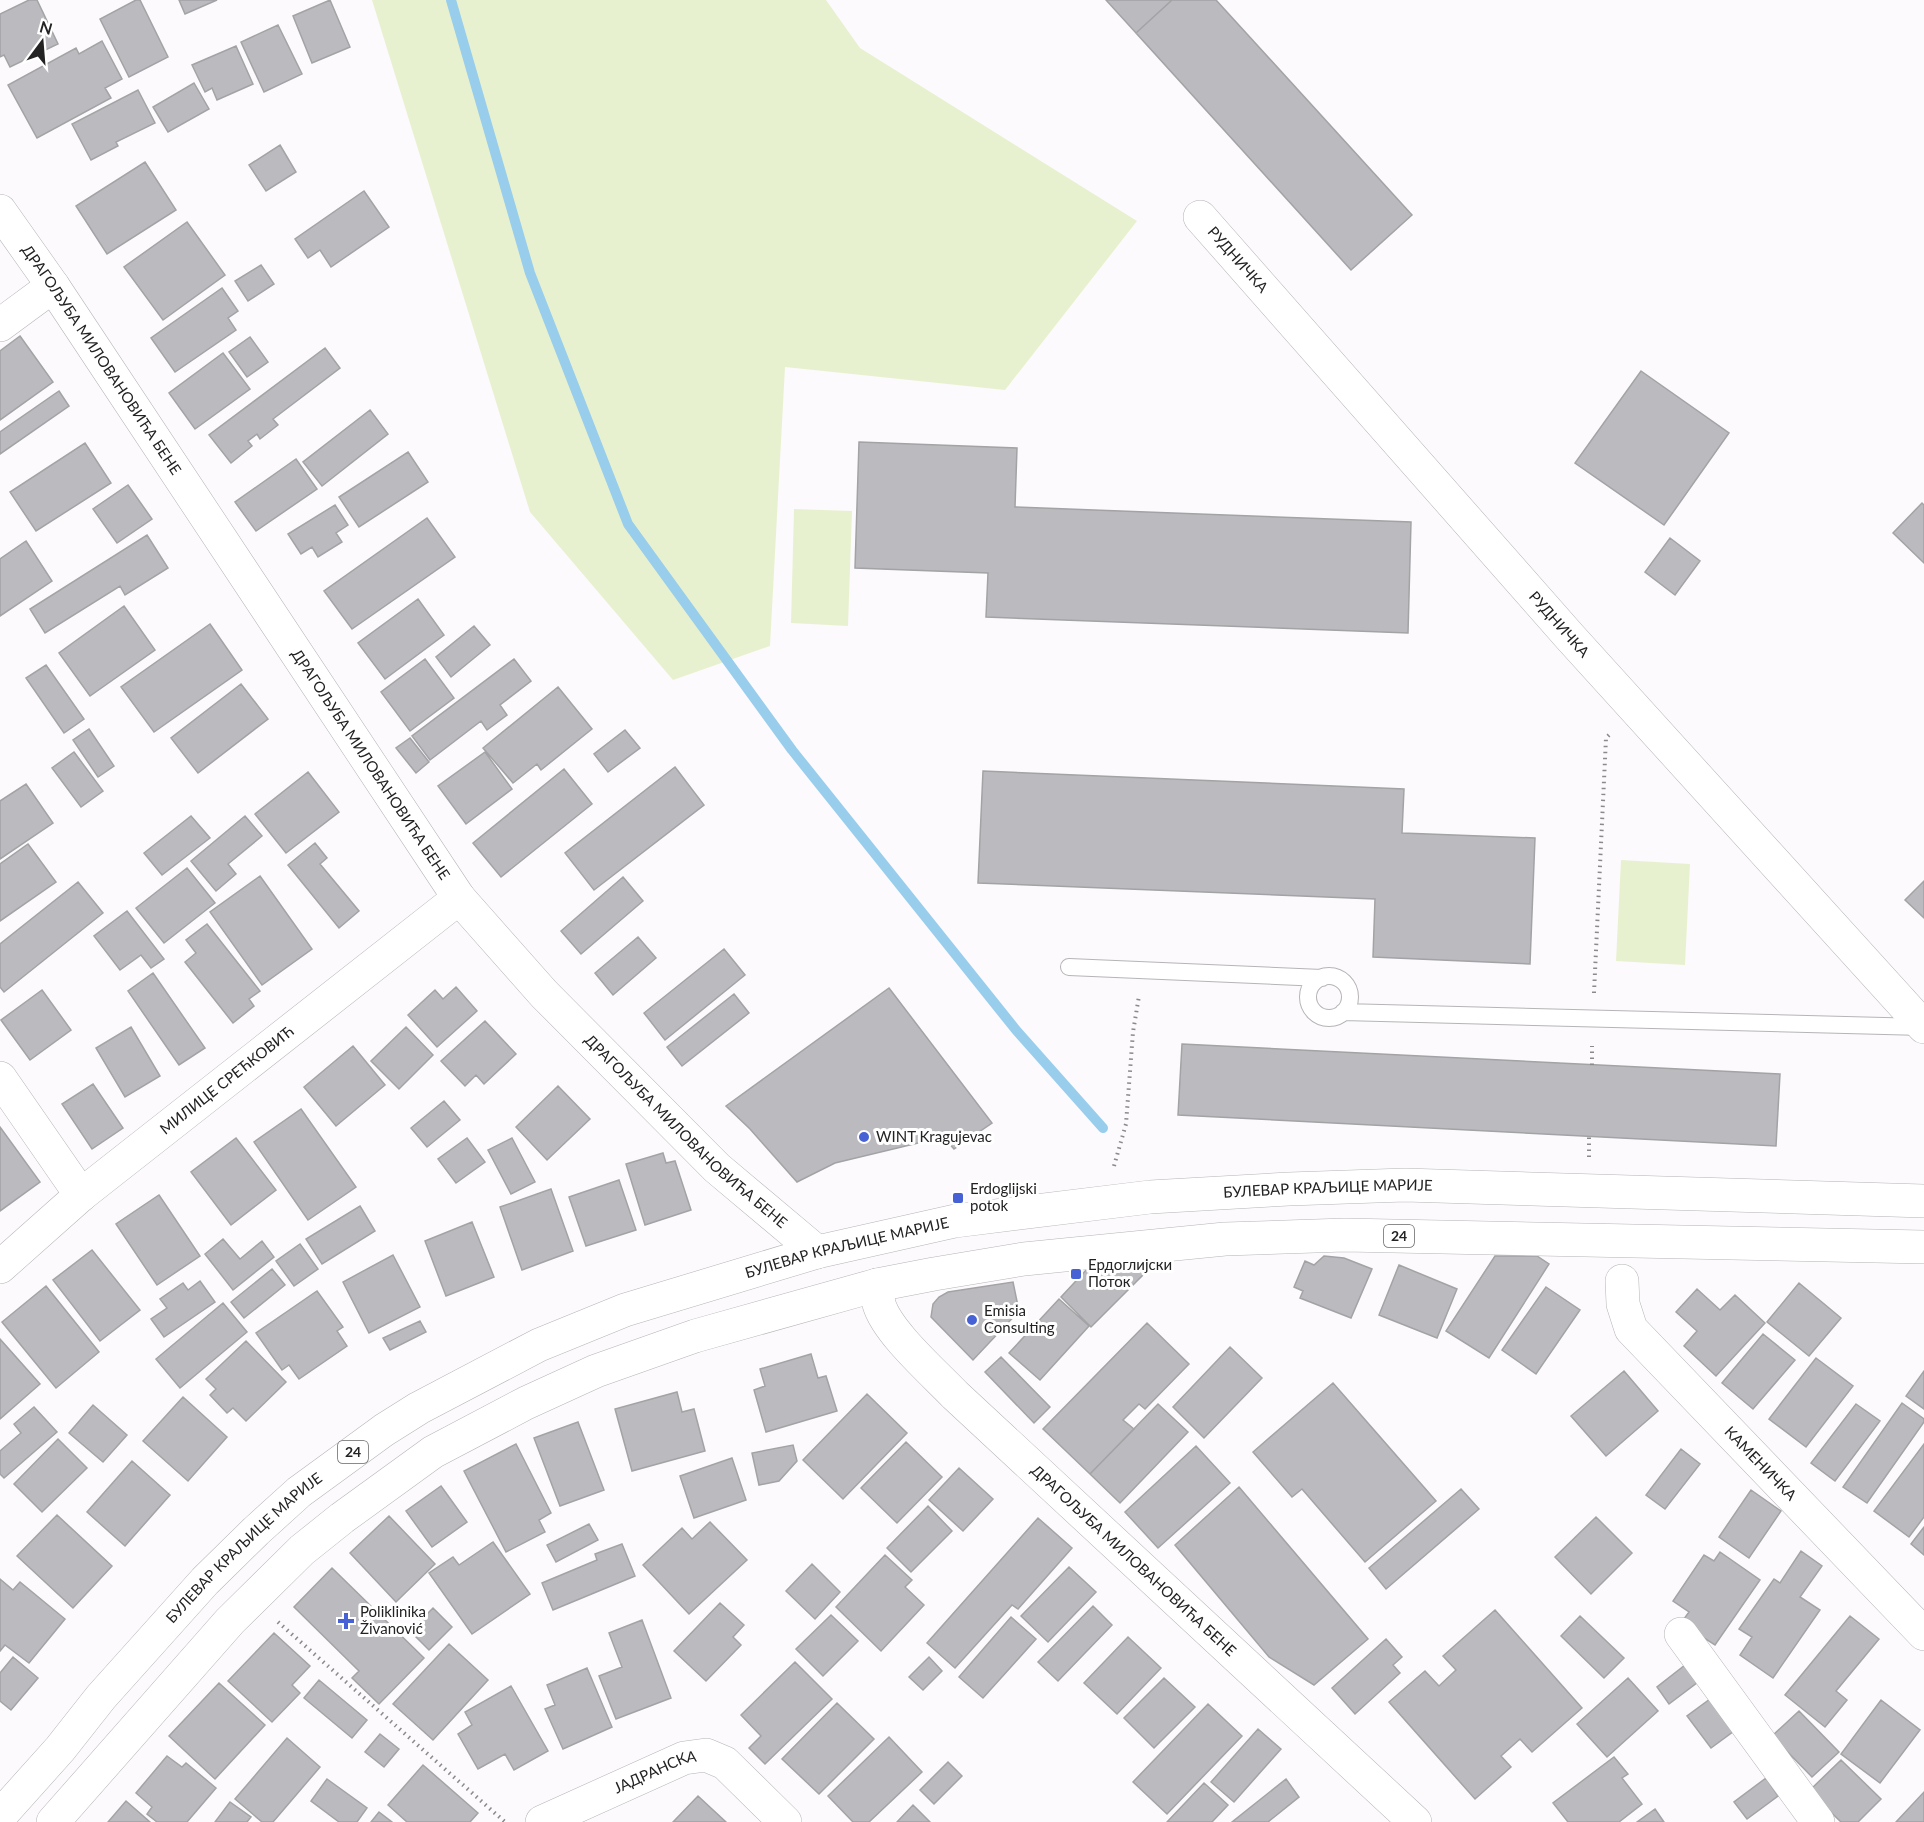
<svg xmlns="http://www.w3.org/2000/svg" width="1924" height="1822" font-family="Lato,sans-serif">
<rect width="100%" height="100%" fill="#fcfafd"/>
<!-- green -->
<path fill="#e8f1cf" d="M372,0H826L860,48L1137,221L1005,390L785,367L770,646L673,680L530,512Z
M794,509L852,511L848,626L791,623Z
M1621,860L1690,864L1685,965L1616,961Z"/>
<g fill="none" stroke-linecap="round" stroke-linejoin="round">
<!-- stream -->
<path stroke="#98cdeb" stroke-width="10" d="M451,0L530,273L628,524L792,750L1016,1030L1103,1128"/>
</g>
<!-- building -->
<path fill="#bbbbbf" stroke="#a3a3a6" stroke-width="1.5" d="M29,0H37L58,44L10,67L4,55L0,57V14Z
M136,0H140L168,57L129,77L100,19Z
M179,0H217L185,14Z
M330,0L350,47L312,63L293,16Z
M1106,0H1172L1136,33Z
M1172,0H1216L1412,215L1351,270L1136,33Z
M278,25L302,74L264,92L241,42Z
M102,41L122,79L105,88L111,98L37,138L8,85L76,48L79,54Z
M236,46L253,84L217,100L212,88L205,92L192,65Z
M194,83L209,109L168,132L153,107Z
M138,90L155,123L116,142L118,146L91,160L72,124Z
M280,145L296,172L266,191L249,165Z
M145,162L176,210L107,254L76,206Z
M364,191L389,227L331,267L320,250L308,258L295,239Z
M187,222L225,275L163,320L124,267Z
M261,265L274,284L248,301L235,281Z
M222,288L238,311L228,318L236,330L175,372L151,338Z
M20,336L53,382L0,420V351Z
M250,337L268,362L247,377L229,352Z
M325,348L340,368L273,419L278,425L260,439L257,434L248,441L252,446L231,463L209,435Z
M223,353L250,389L195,429L169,393Z
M1641,371L1729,433L1664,525L1575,463Z
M59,391L69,406L0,454V432Z
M370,410L388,434L322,486L303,462Z
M859,442L1017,448L1015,507L1411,522L1408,633L986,617L988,573L855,568Z
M85,443L111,483L36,531L10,492Z
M408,452L428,482L359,527L339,497Z
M296,459L317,489L256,531L235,502Z
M128,485L152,519L117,543L93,509Z
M1922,503L1924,505V563L1893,533Z
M335,505L348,525L336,533L342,542L318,557L312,547L301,554L288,534Z
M427,518L455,557L352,629L324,591Z
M147,535L168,568L125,595L120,586L45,633L30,609Z
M1670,538L1700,561L1675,595L1645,572Z
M26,541L52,581L0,616V559Z
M418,599L444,635L385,679L358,643Z
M124,606L155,650L90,696L59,653Z
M210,624L242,670L154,732L121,687Z
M474,626L490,645L451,677L436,657Z
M425,659L454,698L410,731L381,692Z
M514,659L531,681L500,705L507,715L487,730L481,721L430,760L412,736Z
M46,665L84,719L64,733L26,678Z
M241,684L268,719L198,773L171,738Z
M558,687L592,729L541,770L537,764L513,783L483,748Z
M89,729L114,766L98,777L73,740Z
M625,730L640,748L608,772L594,754Z
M410,738L429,762L416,773L396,748Z
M74,752L103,791L81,807L52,768Z
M485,752L512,789L466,824L438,786Z
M675,767L704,805L594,890L565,853Z
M564,769L592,804L501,877L473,843Z
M983,771L1404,789L1402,833L1535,838L1530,964L1373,957L1375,899L978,883Z
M308,772L339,812L286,853L255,814Z
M26,784L53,823L0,859V801Z
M191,816L210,838L162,875L144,853Z
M245,816L262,836L228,864L236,874L216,891L191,861Z
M315,843L327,858L320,864L359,911L339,928L288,865Z
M28,844L56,882L0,921V864Z
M187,868L215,903L164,943L136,908Z
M260,876L312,949L262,985L210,912Z
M623,877L643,901L581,954L561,931Z
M1924,881V918L1905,900Z
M78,882L103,913L4,992L0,987V944Z
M127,911L164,959L151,968L141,955L120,970L94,936Z
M207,924L260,991L249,999L254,1006L233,1023L185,962L196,953L186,940Z
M638,937L656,958L613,995L595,973Z
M724,949L745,975L665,1040L644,1013Z
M153,973L205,1048L179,1065L128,991Z
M456,987L477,1011L437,1047L408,1015L435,990L443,999Z
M889,988L992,1123L954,1149L943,1137L835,1163L797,1182L750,1129L726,1106Z
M42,990L71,1030L30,1060L1,1020Z
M734,994L749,1013L682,1066L667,1047Z
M485,1021L516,1054L484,1084L476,1075L465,1086L441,1061Z
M131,1027L160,1076L125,1097L96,1048Z
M406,1027L433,1055L399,1089L371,1061Z
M1182,1044L1780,1074L1776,1146L1178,1115Z
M353,1046L385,1085L336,1126L304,1087Z
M93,1084L123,1128L92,1149L62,1104Z
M558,1086L590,1119L547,1160L516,1127Z
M444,1101L460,1120L427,1147L411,1128Z
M301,1109L356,1187L308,1220L254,1142Z
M0,1127L40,1182L0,1211Z
M236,1138L276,1190L231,1225L191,1172Z
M467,1138L485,1162L456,1183L438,1159Z
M512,1138L535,1182L511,1194L488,1150Z
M663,1153L666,1163L675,1161L691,1210L645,1225L626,1164Z
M619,1180L636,1230L586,1246L569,1197Z
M551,1189L573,1251L522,1270L500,1207Z
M159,1195L200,1256L157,1285L116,1224Z
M360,1206L375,1231L322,1264L306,1239Z
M472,1222L494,1277L446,1296L425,1241Z
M223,1239L240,1259L262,1241L274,1257L233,1290L205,1254Z
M300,1244L318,1269L294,1286L276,1261Z
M92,1250L140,1310L100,1341L53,1280Z
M393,1255L420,1307L369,1333L343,1282Z
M1324,1256L1344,1258L1372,1269L1351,1318L1300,1298L1303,1291L1294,1287L1305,1261L1314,1265Z
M1495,1256H1537L1549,1264L1489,1358L1446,1331Z
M1399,1265L1457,1289L1437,1338L1379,1315Z
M1151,1267L1091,1327L1061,1297L1088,1268Z
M272,1269L285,1285L244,1318L231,1302Z
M200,1281L215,1302L164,1337L151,1319L167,1308L160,1299L183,1283L188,1290Z
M1013,1282L1019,1311L973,1360L931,1317L933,1304L939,1297L948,1292Z
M1799,1283L1841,1318L1809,1356L1767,1322Z
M46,1286L99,1352L56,1388L2,1322Z
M1546,1287L1580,1310L1536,1374L1502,1350Z
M1697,1289L1720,1310L1735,1295L1765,1323L1716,1376L1684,1346L1697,1331L1676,1312Z
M317,1291L343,1327L337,1331L347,1346L299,1379L289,1365L282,1370L256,1333Z
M1059,1299L1089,1326L1040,1380L1009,1353Z
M223,1303L247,1332L180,1388L156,1359Z
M420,1321L426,1332L390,1350L383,1338Z
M1147,1323L1189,1364L1145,1409L1139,1404L1123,1420L1134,1429L1090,1474L1043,1429Z
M1763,1334L1795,1360L1753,1409L1722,1383Z
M0,1339L40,1384L0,1419Z
M246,1341L286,1382L246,1421L233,1408L227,1413L210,1395L216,1389L206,1379Z
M1230,1347L1262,1378L1204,1438L1173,1407Z
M811,1354L818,1378L826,1376L837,1411L766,1432L754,1390L765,1386L760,1369Z
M1001,1357L1050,1407L1034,1423L985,1372Z
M1816,1358L1853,1386L1806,1447L1769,1419Z
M1624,1371L1658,1411L1606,1456L1571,1416Z
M1924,1371V1409L1906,1396Z
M1333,1383L1436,1501L1365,1562L1302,1489L1292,1497L1253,1452Z
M677,1392L682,1412L694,1409L705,1451L632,1471L615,1409Z
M867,1394L907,1433L843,1499L803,1460Z
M183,1397L227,1437L188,1481L143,1441Z
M1902,1403L1924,1419V1422L1867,1503L1843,1487Z
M1158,1404L1188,1432L1120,1503L1090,1474Z
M1856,1404L1880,1421L1835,1481L1811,1463Z
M93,1405L127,1435L103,1462L69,1433Z
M34,1407L57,1432L4,1478L0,1474V1451L21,1433L14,1424Z
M578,1422L604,1490L560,1506L534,1438Z
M58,1439L87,1468L42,1512L14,1484Z
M906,1442L942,1477L897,1523L861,1488Z
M516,1444L551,1513L539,1520L545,1532L506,1552L464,1471Z
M1924,1444V1517L1909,1537L1874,1511Z
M793,1445L797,1461L779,1481L759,1485L752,1453Z
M1196,1446L1230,1483L1158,1548L1125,1512Z
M1681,1449L1700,1464L1665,1509L1646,1495Z
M732,1458L746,1500L694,1518L680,1476Z
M132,1461L170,1495L125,1546L87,1512Z
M959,1468L993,1499L963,1531L929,1500Z
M441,1486L467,1522L432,1547L406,1511Z
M1239,1487L1368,1639L1314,1685L1269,1657L1175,1545Z
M1461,1489L1479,1509L1386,1589L1369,1568Z
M1751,1490L1781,1511L1749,1558L1719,1537Z
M928,1506L952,1531L911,1572L887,1548Z
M57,1515L112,1566L73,1608L17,1556Z
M389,1516L435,1564L396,1602L350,1553Z
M1596,1517L1632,1553L1591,1594L1555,1557Z
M1038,1518L1072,1548L1018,1609L1012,1605L955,1668L927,1643Z
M710,1522L747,1560L689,1614L643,1565L682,1528L692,1539Z
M589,1524L598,1540L556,1562L547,1545Z
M1924,1527V1555L1911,1544Z
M493,1542L530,1594L472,1634L429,1573L453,1557L459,1565Z
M622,1544L635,1576L553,1610L542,1583L597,1560L595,1554Z
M1801,1551L1822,1566L1800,1597L1820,1610L1773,1678L1740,1655L1752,1637L1739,1629L1774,1579L1780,1583Z
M1720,1552L1760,1580L1715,1645L1681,1623L1689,1612L1673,1601L1704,1555L1714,1561Z
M885,1555L912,1580L905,1587L924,1605L881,1651L836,1607Z
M812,1564L840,1592L815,1619L786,1591Z
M1069,1567L1096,1592L1048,1642L1021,1616Z
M332,1568L424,1658L379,1704L352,1678L359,1671L294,1607Z
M0,1579L13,1590L20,1582L65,1619L29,1663L5,1645L0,1651Z
M720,1603L744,1625L733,1637L741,1645L706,1681L674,1651Z
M1093,1606L1112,1625L1058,1681L1038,1662Z
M433,1608L452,1627L429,1650L410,1631Z
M1495,1610L1582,1708L1532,1752L1520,1739L1501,1756L1511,1767L1475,1799L1389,1702L1425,1671L1439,1686L1456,1670L1443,1656Z
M831,1615L858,1641L823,1676L796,1649Z
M1580,1616L1624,1658L1604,1678L1561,1636Z
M1850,1616L1879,1639L1836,1691L1847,1700L1825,1727L1785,1695Z
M1011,1617L1036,1639L983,1698L959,1677Z
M642,1620L671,1698L616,1719L599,1676L622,1667L609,1633Z
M274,1633L310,1666L292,1685L300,1693L272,1722L228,1681Z
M1128,1637L1161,1668L1117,1714L1084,1683Z
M1386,1639L1402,1657L1393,1665L1400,1673L1355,1714L1332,1688Z
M449,1644L488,1680L433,1740L393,1704Z
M13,1657L38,1678L11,1710L0,1701V1673Z
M929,1657L942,1671L923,1690L909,1677Z
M795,1662L832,1699L765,1764L749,1748L761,1736L741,1715Z
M1685,1665L1698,1682L1669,1704L1657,1687Z
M587,1668L612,1727L563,1749L545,1709L555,1705L547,1685Z
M1164,1678L1195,1707L1154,1748L1124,1718Z
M1628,1678L1658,1711L1607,1757L1577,1724Z
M319,1680L367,1720L352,1738L304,1698Z
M219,1683L265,1725L215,1779L169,1736Z
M511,1686L548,1751L514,1770L505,1754L478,1769L458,1734L472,1725L465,1712Z
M1710,1699L1734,1731L1711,1748L1687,1716Z
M1881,1700L1920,1730L1880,1783L1841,1754Z
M837,1703L874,1739L819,1794L782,1759Z
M1208,1704L1242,1736L1167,1814L1133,1782Z
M1799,1711L1839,1752L1812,1777L1772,1736Z
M1258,1729L1281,1749L1234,1802L1211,1782Z
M380,1734L399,1749L384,1767L365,1752Z
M889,1737L922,1772L869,1822H853L828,1796Z
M287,1738L320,1767L273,1822H262L235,1799Z
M167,1756L182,1767L186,1763L216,1788L187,1822H157L147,1814L152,1807L136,1793Z
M1614,1757L1628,1774L1622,1778L1642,1804L1619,1822H1568L1553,1803Z
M1841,1760L1881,1799L1858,1822H1841L1809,1791Z
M948,1762L962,1776L934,1804L920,1790Z
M423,1765L478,1813L470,1822H407L388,1805Z
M1766,1778L1778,1796L1747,1819L1734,1802Z
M327,1779L367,1808L357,1822H339L311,1801Z
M1286,1779L1299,1797L1268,1822H1232Z
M1204,1783L1228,1805L1212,1822H1167Z
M1924,1792V1822H1896Z
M698,1796L726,1822H673Z
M126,1801L150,1822H108Z
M230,1802L251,1817L247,1822H215Z
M913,1805L930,1822H897Z
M1655,1809L1664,1822H1637Z
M379,1812L392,1822H371Z"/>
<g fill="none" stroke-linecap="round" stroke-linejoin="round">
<defs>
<path id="service" d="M1069,967L1322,978
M1308 997a21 21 0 1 1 42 0a21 21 0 1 1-42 0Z
M1343,1012L1923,1027"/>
<g id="minor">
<path id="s1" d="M0,211L53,286L459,898L544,994L717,1168L817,1252"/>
<path id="s2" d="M1200,217L1570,637L1924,1027"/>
<path d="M0,325L53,286"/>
<path d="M0,1078L81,1195"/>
<path id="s3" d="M0,1267L81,1195L459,898"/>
<path id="s4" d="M1622,1281L1623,1304L1631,1329L1924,1634"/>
<path id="s5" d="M877,1285C878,1291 878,1298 879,1304C887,1332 934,1373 955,1395L1415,1822"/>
<path d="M1681,1634L1818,1822"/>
<path id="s6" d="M542,1822L684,1758L706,1755L725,1763L785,1822"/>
</g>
<g id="primary">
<path id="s7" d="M0,1816L60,1749L101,1697L205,1581L256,1531L299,1492L384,1430L419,1408L539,1345L625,1310L817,1252L955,1221L1150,1197L1289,1189L1405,1185L1924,1201"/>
<path d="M53,1822L230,1621L302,1550L342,1518L433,1452L526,1403L596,1371L695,1336L877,1285L934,1274L1024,1259L1225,1239L1345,1235L1924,1247"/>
</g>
</defs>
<!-- service casing -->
<use href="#service" stroke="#b6b4b7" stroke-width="18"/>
<!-- minor casing -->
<use href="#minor" stroke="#b6b4b7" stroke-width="34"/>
<!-- primary casing -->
<use href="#primary" stroke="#b6b4b7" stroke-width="34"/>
<!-- path -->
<path stroke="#8b8a8b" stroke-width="4" stroke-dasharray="1.5 4.5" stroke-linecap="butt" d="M1594,993L1606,738L1611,733
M1592,1065V1046
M1589,1157V1136
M1114,1166L1126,1124L1133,1032L1139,996
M278,1622L505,1822"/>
<!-- service -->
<use href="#service" stroke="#fff" stroke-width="16"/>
<!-- minor -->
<use href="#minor" stroke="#fff" stroke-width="33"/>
<!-- primary -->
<use href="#primary" stroke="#fff" stroke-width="33"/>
</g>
<!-- markers -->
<g fill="#4662d5" stroke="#fff" stroke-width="2">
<circle cx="864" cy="1137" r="6"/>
<rect x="952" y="1192" width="12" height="12" rx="3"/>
<rect x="1070" y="1268" width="12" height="12" rx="3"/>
<circle cx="972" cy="1320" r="6"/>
<path d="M343 1612h6v6h6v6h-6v6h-6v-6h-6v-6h6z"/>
</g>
<g text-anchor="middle" stroke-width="6" stroke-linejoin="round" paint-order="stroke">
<!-- shield labels -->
<g fill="#fff" stroke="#666566" stroke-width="1.5">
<rect x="1384" y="1225" width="30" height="22" rx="4.5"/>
<rect x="338" y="1441" width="30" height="22" rx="4.5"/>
</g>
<g font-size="14" font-weight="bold" fill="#242324">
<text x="1399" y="1241">24</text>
<text x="353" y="1457">24</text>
</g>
<!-- street labels -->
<g font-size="15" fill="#242324" stroke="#fff">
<text dy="5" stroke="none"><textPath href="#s2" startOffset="57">РУДНИЧКА</textPath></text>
<text dy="5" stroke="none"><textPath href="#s1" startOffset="180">ДРАГОЉУБА МИЛОВАНОВИЋА БЕНЕ</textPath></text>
<text dy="5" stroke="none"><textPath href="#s2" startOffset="543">РУДНИЧКА</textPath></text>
<text dy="5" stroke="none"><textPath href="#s1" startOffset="666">ДРАГОЉУБА МИЛОВАНОВИЋА БЕНЕ</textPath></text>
<text dy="5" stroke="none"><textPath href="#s3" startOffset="294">МИЛИЦЕ СРЕЋКОВИЋ</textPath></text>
<text dy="5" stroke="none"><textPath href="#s1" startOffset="1152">ДРАГОЉУБА МИЛОВАНОВИЋА БЕНЕ</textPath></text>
<text dy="5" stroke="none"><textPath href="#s7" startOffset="1533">БУЛЕВАР КРАЉИЦЕ МАРИЈЕ</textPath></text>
<text dy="5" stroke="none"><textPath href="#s7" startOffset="1047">БУЛЕВАР КРАЉИЦЕ МАРИЈЕ</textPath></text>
<text dy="5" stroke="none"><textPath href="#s4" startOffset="236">КАМЕНИЧКА</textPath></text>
<text dy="5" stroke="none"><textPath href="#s7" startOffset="363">БУЛЕВАР КРАЉИЦЕ МАРИЈЕ</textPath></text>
<text dy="5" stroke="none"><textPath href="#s5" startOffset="382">ДРАГОЉУБА МИЛОВАНОВИЋА БЕНЕ</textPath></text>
<text dy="5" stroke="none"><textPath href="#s6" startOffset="124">ЈАДРАНСКА</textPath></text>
</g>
<!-- poi labels -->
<g font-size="15" fill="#242324" stroke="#fff" text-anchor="start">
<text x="876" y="1142">WINT Kragujevac</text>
<text x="970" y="1194">Erdoglijski<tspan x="970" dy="17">potok</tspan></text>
<text x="1088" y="1270">Ердоглијски<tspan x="1088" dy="17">Поток</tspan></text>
<text x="984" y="1316">Emisia<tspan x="984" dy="17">Consulting</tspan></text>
<text x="360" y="1617">Poliklinika<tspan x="360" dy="17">Živanović</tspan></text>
</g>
</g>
<!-- north arrow -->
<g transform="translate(42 42) rotate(16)" stroke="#ffffff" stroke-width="4.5" paint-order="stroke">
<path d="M0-4.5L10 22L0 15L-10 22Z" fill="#242324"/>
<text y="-9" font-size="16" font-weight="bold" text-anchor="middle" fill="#242324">N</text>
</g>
</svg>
